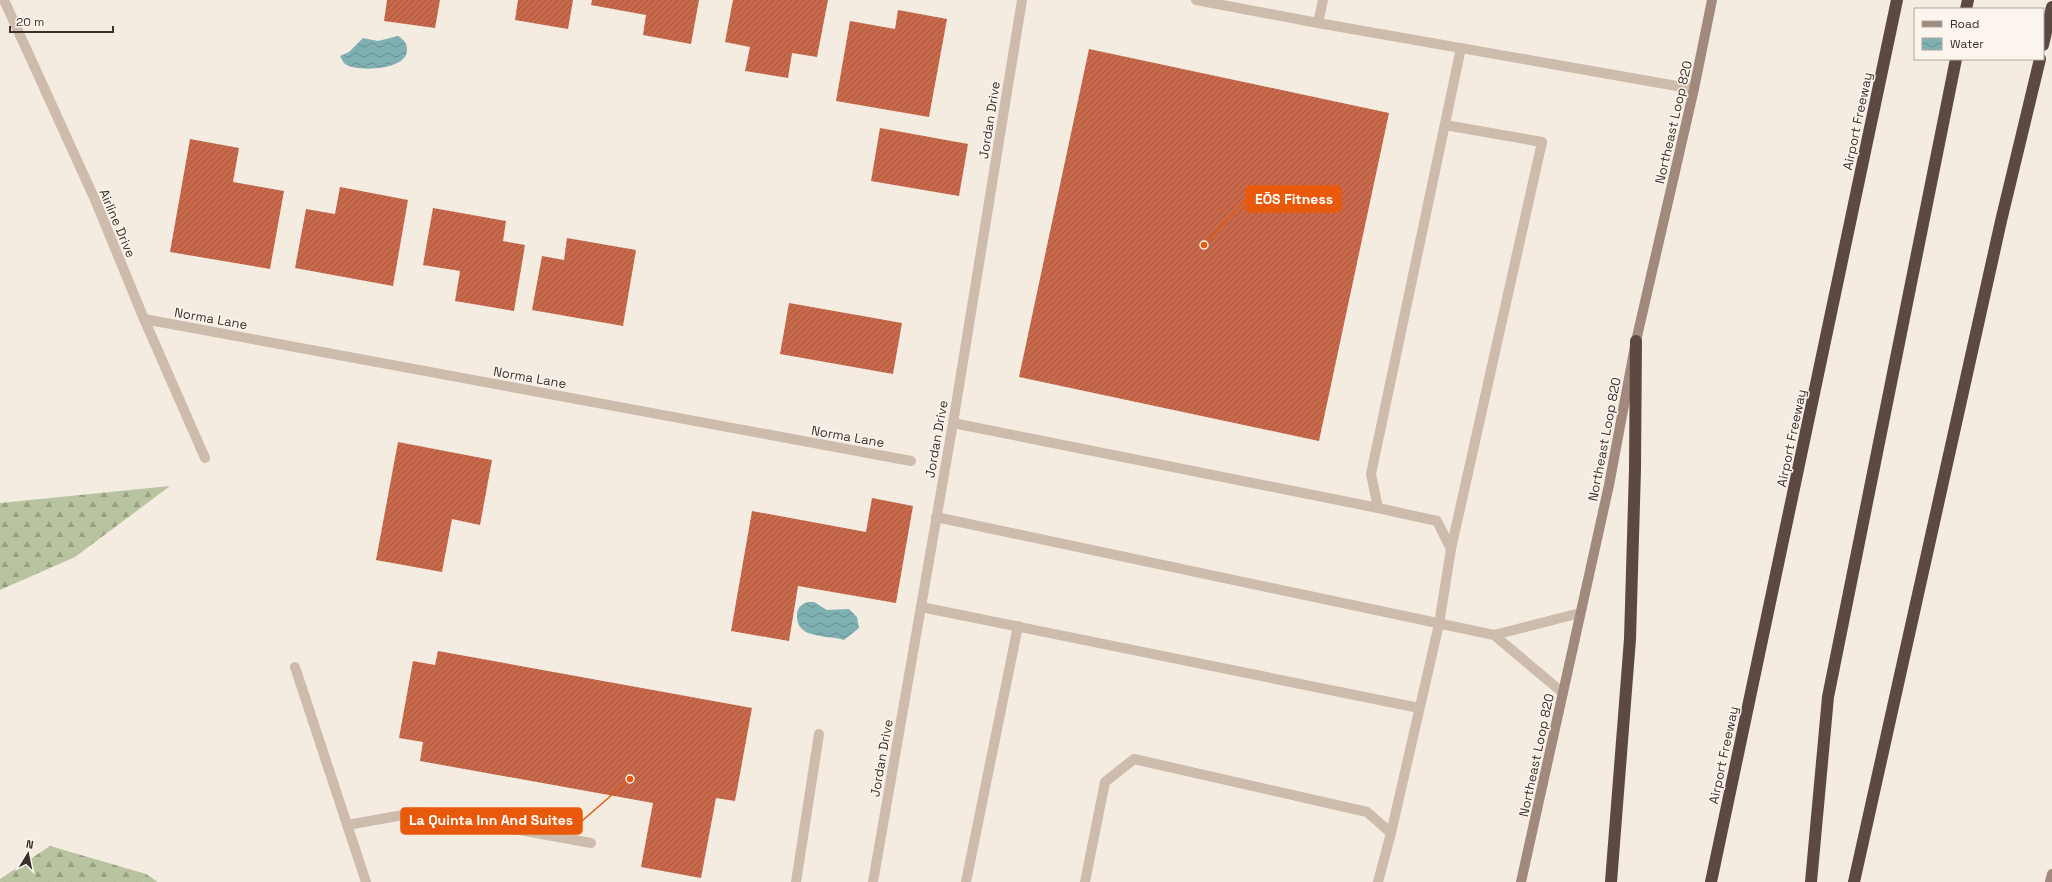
<svg xmlns="http://www.w3.org/2000/svg" width="2052" height="882" font-family="'Space Grotesk',sans-serif">
<defs>
<pattern id="forest-firs" width="22" height="20" patternUnits="userSpaceOnUse"><rect width="22" height="20" fill="#b8c4a0"/><path d="M5 1l3.5 6h-7zM16 11l3.5 6h-7z" fill="#97a083"/></pattern>
<pattern id="water-waves" width="16" height="10" patternUnits="userSpaceOnUse"><rect width="16" height="10" fill="#7fb0b2"/><path d="M0 5q4-4 8 0t8 0" fill="none" stroke="#699091"/></pattern>
<pattern id="building-hatch" width="6" height="6" patternUnits="userSpaceOnUse"><rect width="6" height="6" fill="#c8694b"/><path d="M-1 1l2-2M0 6l6-6M5 7l2-2" fill="none" stroke="#a4573f"/></pattern>
</defs>
<rect width="100%" height="100%" fill="#f4ebe1"/>
<!-- forest -->
<path fill="url(#forest-firs)" d="M170,486L75,557L0,590V503Z
M50,846L146,874L158,882H0V879Z"/>
<!-- water -->
<path fill="url(#water-waves)" d="M398,36C404,40 407,43 407,50C407,71 356,72 345,64C343,62 341,58 340,56L349,52L363,38L378,41Z
M808,602H814L827,610L849,609L857,617L859,628L844,640C827,634 796,640 797,615C797,608 801,604 808,602Z"/>
<!-- building -->
<path fill="url(#building-hatch)" d="M387,0H440L435,28L384,21Z
M518,0H573L568,29L515,20Z
M592,0H699L691,44L643,35L646,15L591,5Z
M733,0H828L817,57L792,53L788,78L745,71L750,47L725,42Z
M898,10L947,19L929,117L836,101L850,21L895,29Z
M1089,49L1389,113L1319,441L1019,377Z
M880,128L968,144L959,196L871,181Z
M190,139L239,148L233,182L284,191L270,269L170,252Z
M340,187L408,200L393,286L295,268L306,209L335,214Z
M433,208L506,221L503,241L525,245L514,311L455,301L460,271L423,265Z
M567,238L636,250L623,326L532,310L542,256L564,260Z
M789,303L902,323L893,374L780,354Z
M398,442L492,460L480,525L452,519L442,572L376,560Z
M872,498L913,506L896,603L798,586L789,641L731,631L752,511L866,532Z
M438,651L752,708L735,801L716,798L701,878L641,867L653,803L420,761L423,742L399,738L413,661L435,665Z"/>
<g fill="none" stroke-linecap="round" stroke-linejoin="round">
<!-- lane -->
<path stroke="#cdbbac" stroke-width="10" d="M1196,0L1318,23
M1323,0L1318,23L1694,89
M1445,125L1542,142L1451,549
M953,423L1378,508
M936,517L1494,635L1580,613
M921,607L1419,708
M1494,635L1563,693
M295,667L366,882
M347,825L420,812L591,843
M1391,833L1439,624L1451,549L1437,521L1378,508L1371,474L1461,48
M796,882L819,734
M966,882L1018,626
M1085,882L1105,782L1134,759L1367,812L1391,833L1378,882"/>
<!-- street -->
<path stroke="#cdbbac" stroke-width="10" d="M4,0L96,202L144,319L205,458
M144,319L911,461
M873,882L953,423L1022,0"/>
<!-- secondary -->
<path stroke="#a18a7d" stroke-width="10" d="M1521,882L1609,485L1636,341L1694,89L1712,0
M2050,882L2052,874"/>
<!-- highway -->
<path stroke="#5c4a42" stroke-width="12" d="M1966,9L1968,0
M2043,45L2052,7
M1611,882L1630,639L1635,469L1636,341
M1711,882L1897,0
M1811,882L1828,697L1956,59
M1854,882L2001,221L2040,59"/>
</g>
<g text-anchor="middle" stroke-width="3" stroke-linejoin="round" paint-order="stroke">
<!-- street labels -->
<g font-size="13" fill="#3b302b" stroke="#fbf5ee">
<text transform="translate(989 120) rotate(-81)" y="5">Jordan Drive</text>
<text transform="translate(1857 121) rotate(-78)" y="5">Airport Freeway</text>
<text transform="translate(1673 122) rotate(-77)" y="5">Northeast Loop 820</text>
<text transform="translate(118 223) rotate(67)" y="5">Airline Drive</text>
<text transform="translate(211 318) rotate(10)" y="5">Norma Lane</text>
<text transform="translate(530 377) rotate(10)" y="5">Norma Lane</text>
<text transform="translate(848 436) rotate(10)" y="5">Norma Lane</text>
<text transform="translate(1791 438) rotate(-78)" y="5">Airport Freeway</text>
<text transform="translate(936 439) rotate(-80)" y="5">Jordan Drive</text>
<text transform="translate(1604 439) rotate(-79)" y="5">Northeast Loop 820</text>
<text transform="translate(1536 755) rotate(-78)" y="5">Northeast Loop 820</text>
<text transform="translate(1723 755) rotate(-78)" y="5">Airport Freeway</text>
<text transform="translate(881 758) rotate(-80)" y="5">Jordan Drive</text>
</g>
</g>
<!-- callouts -->
<path fill="none" stroke="#e8590c" stroke-width="1.5" d="M1204 245L1246 199M630 779L582 821"/>
<g fill="#e8590c" stroke="#fbf5ee" stroke-width="1.5">
<circle cx="1204" cy="245" r="4"/>
<circle cx="630" cy="779" r="4"/>
</g>
<g fill="#e8590c" stroke="#e8590c" stroke-width="1.5">
<rect x="1246" y="186" width="95" height="26" rx="4"/>
<rect x="401" y="808" width="181" height="26" rx="4"/>
</g>
<g font-size="14" text-anchor="middle" font-weight="bold" fill="#fff">
<text x="1294" y="204">EŌS Fitness</text>
<text x="491" y="825">La Quinta Inn And Suites</text>
</g>
<!-- legend -->
<rect x="1914" y="8" width="130" height="52" fill="#fbf5ee" stroke="#aea6a0"/>
<rect x="1922" y="21" width="20" height="6" fill="#a18a7d" stroke="#aea6a0"/>
<text x="1950" y="28" font-size="12" fill="#3b302b">Road</text>
<rect x="1922" y="38" width="20" height="12" fill="url(#water-waves)" stroke="#aea6a0"/>
<text x="1950" y="48" font-size="12" fill="#3b302b">Water</text>
<!-- north arrow -->
<g transform="translate(28 854) rotate(10)" stroke="#fbf5ee" stroke-width="3" paint-order="stroke">
<path d="M0-3L7 15L0 10L-7 15Z" fill="#3b302b"/>
<text y="-6" font-size="11" font-weight="bold" text-anchor="middle" fill="#3b302b">N</text>
</g>
<!-- scale -->
<path d="M10 26v6h103v-6" fill="none" stroke="#3b302b" stroke-width="2"/>
<text x="16" y="26" font-size="12" fill="#3b302b" stroke="#fbf5ee" stroke-width="3" paint-order="stroke">20 m</text>
</svg>
